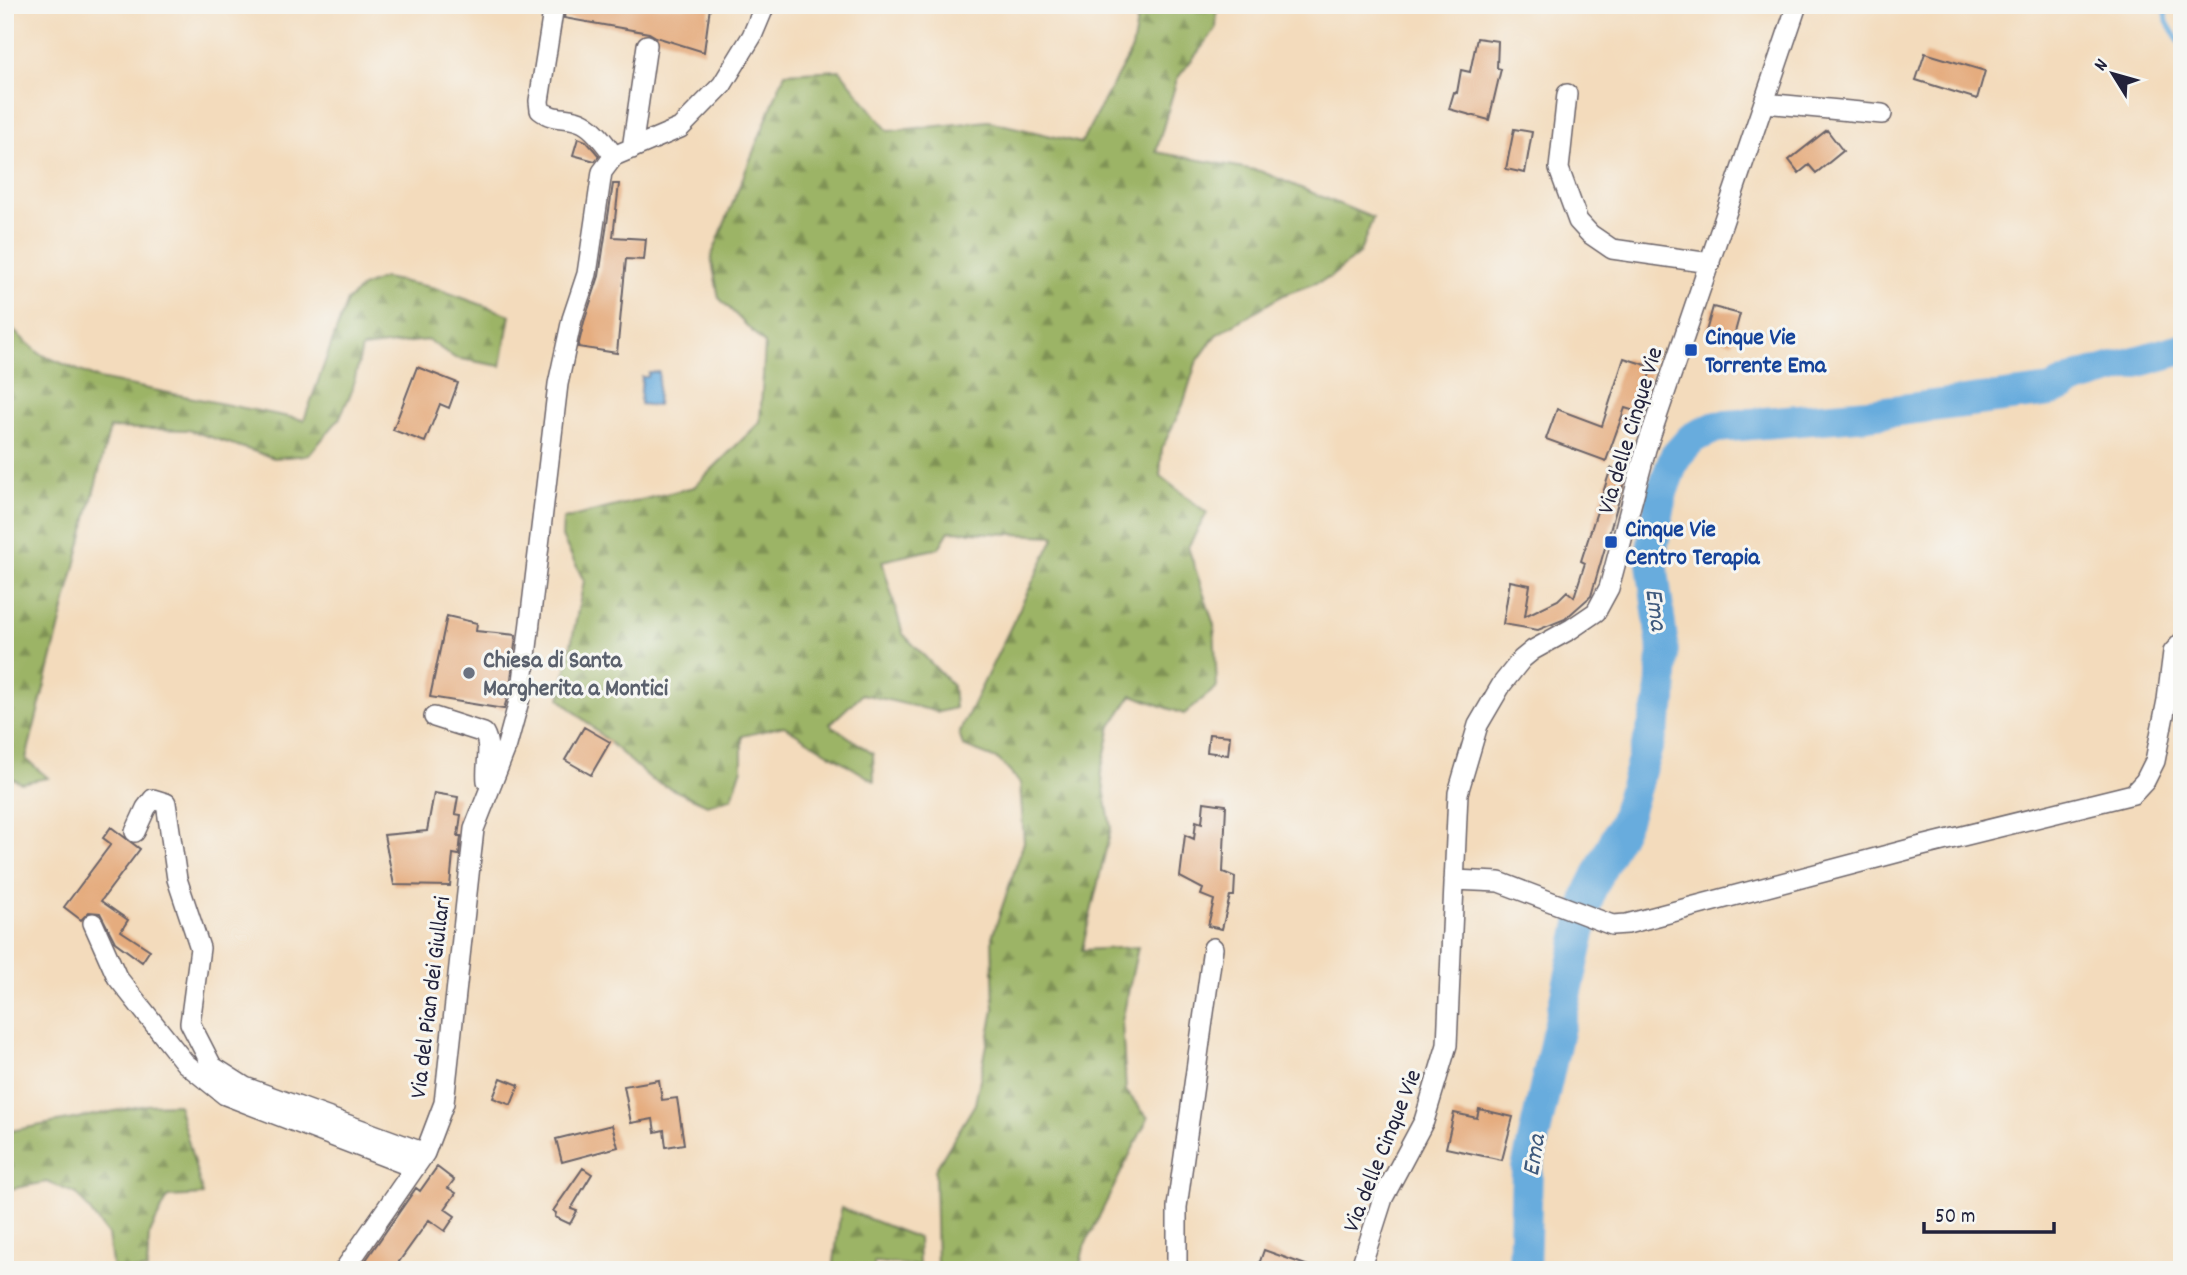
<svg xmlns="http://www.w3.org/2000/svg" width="2187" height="1275" font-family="Dekko,sans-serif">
<defs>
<pattern id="forest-firs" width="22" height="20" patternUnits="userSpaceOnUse" patternTransform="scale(1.75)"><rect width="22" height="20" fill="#9cb466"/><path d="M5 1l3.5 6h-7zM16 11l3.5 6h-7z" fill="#7f9255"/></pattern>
</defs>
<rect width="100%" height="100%" fill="#f6f6f2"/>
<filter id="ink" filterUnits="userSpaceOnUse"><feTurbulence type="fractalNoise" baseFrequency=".0143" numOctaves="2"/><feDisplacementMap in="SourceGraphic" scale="14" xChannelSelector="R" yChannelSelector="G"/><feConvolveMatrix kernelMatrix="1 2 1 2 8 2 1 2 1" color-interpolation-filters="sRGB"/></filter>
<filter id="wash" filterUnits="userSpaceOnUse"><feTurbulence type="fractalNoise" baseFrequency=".00686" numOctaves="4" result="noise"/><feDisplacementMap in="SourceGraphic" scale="28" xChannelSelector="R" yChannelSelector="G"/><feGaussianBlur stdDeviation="1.57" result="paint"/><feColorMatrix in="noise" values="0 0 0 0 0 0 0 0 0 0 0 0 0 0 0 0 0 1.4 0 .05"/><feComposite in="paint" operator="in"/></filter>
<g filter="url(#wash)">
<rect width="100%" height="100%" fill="#f3dbbc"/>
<!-- forest -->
<path fill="url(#forest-firs)" stroke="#5f6b50" stroke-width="2" d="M1140,5H1217L1216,29L1177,79L1156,152L1260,171L1373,218L1359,254L1329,278L1283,295L1216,335L1196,363L1183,405L1162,448L1160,476L1207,513L1188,547L1214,625L1217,687L1184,714L1132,695L1111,726L1101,772L1111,828L1082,950L1138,947L1122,1021L1126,1091L1148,1118L1084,1247L1079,1270H937L935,1170L975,1104L994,1010L992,937L1024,842L1020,783L999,760L963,746L959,733L1055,536L949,531L939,548L882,561L903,634L953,686L955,708L939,712L862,694L830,724L873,754L874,781L784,726L742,736V768L732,798L707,805L652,780L560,699L584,581L562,537L563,519L694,487L760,422L765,344L719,298L711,257L785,73L840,70L888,131L988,121L1081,143L1132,49Z
M384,278L435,288L510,315L501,366L455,358L428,340L362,348L352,391L339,419L309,455L274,458L189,430L110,428L26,759L48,778L21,783L5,774V320L15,332L40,354L99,379L304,420L347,301L362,287Z
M178,1104L203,1195L168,1197L149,1235L147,1270H113L108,1235L77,1194L47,1182L5,1190V1132L146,1105Z
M841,1208L918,1238L919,1266L874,1262V1270H833Z"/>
<!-- water -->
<path fill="#67acdd" stroke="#44678c" stroke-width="2" d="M649,372H659L657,406L640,404L642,377H648Z"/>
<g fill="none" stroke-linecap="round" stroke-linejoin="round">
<!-- stream -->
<path stroke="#67acdd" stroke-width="5" d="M2165,5L2167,22L2182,47
M5,1206H7"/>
<!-- river -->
<path stroke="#67acdd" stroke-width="32" d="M1524,1270L1527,1169L1589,893L1625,820L1661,701L1663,649L1651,555L1662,492L1675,457L1692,438L1716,427L1869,414L2051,391L2079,378L2182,349"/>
</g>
<g id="blocks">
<!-- building -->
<path fill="#e5ac7e" d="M566,5L710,7L704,52L656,37L649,33L564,18Z
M1477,38L1498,41L1497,68L1501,69L1489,120L1449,109L1454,92L1457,93L1461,70L1470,72Z
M1925,53L1985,71L1977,99L1916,80Z
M1514,129L1532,132L1525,173L1506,169Z
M1827,130L1843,151L1816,173L1809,165L1799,173L1789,160Z
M578,138L586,141L594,150L599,156L595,161L573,155Z
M613,184H619L613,237L646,239L644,260L626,259L617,353L578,347L584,322L599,276Z
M1713,307L1740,314L1732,343L1705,335Z
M1624,358L1652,367L1638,412L1625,408L1606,461L1546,439L1557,409L1602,426Z
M417,367L458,383L449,408L440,404L425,442L393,430Z
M1611,468L1627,472L1591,596L1565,619L1538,630L1503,624L1510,581L1530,585L1525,616L1558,600L1567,591L1574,597L1585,563L1581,561Z
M447,616L477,623L476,631L516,635L510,688L504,709L430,697Z
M584,727L610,742L591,775L565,760Z
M1209,734L1230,736L1228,755L1207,752Z
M434,793L458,797L455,814L461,815L458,836H461L459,855L453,854L450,886L394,885L384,835L427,831Z
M1204,802L1226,805L1223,872L1235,877L1234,896H1230L1222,929L1208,926L1214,900L1201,895L1203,889L1180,877L1185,835L1194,839L1196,821L1202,823Z
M111,827L140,849L101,901L128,920L121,931L150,950L142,962L115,942L100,913L89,912L81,920L64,907L111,844L103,838Z
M501,1078L519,1085L511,1105L493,1098Z
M659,1080L662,1100L677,1098L684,1144L666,1147L664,1130L655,1132L653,1119L631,1123L624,1086Z
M1479,1109L1513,1117L1502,1160L1446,1148L1454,1113L1477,1118Z
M612,1125L618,1147L562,1162L556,1139Z
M437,1167L454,1180L448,1188L456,1193L445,1209L455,1216L445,1231L429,1220L393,1270H359L416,1188L420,1191Z
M583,1168L592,1174L571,1209L577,1211L570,1224L555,1217L556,1213L553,1211Z
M1264,1250L1314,1268V1270H1257Z"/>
</g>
</g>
<g filter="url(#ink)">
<use href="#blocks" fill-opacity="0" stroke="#6b6368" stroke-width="2"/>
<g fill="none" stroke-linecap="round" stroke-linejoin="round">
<defs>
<path id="minor" d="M554,5L539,101L540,110C555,122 569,115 583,123C595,129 606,145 614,156
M1567,94L1559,169L1578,221L1590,234L1612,249L1710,263
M1764,103L1882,114
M632,149L647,45
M434,717L484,733C492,747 485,765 487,781
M135,832L146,808L153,799L166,803L177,879L200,948L190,1023L212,1066L245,1087L425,1153
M1454,880L1499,882L1612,925L1627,924L1918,847L2133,794L2145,781L2155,761L2167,700L2173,652L2182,642
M93,923L117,977L185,1063L225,1095L412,1167
M344,1270L425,1153L444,1103L474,829L507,745L522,690L558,384L572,319L587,274L602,172L614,156L680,128L722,85L752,36L765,5
M1177,1270V1207L1213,948
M1360,1270L1383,1198L1424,1121L1447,1045L1458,793L1478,725L1502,684L1522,659L1533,650L1571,629L1596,612L1609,588L1646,449L1797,5"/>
</defs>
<!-- minor casing -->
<use href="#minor" stroke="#6b6368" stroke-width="22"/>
<!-- minor -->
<use href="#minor" stroke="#fff" stroke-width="19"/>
</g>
</g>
<!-- markers -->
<g fill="#1a4fb4" stroke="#f6f6f2" stroke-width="2.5">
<rect x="1684" y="343" width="14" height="14" rx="3.5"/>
<rect x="1604" y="535" width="14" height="14" rx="3.5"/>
</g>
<circle fill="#6b7280" stroke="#f6f6f2" stroke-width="2.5" cx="469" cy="673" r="7"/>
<g text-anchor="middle" stroke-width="6" stroke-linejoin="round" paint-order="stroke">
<!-- transit labels -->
<g font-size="24" font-weight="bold" fill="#164399" stroke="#f6f6f2" text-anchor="start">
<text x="1705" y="344">Cinque Vie<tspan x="1705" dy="28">Torrente Ema</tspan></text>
<text x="1625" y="536">Cinque Vie<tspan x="1625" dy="28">Centro Terapia</tspan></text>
</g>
<!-- street labels -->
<g font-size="24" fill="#22223b" stroke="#f6f6f2">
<text transform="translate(1629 430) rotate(-73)" y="8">Via delle Cinque Vie</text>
<text transform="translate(429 997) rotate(-83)" y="8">Via del Pian dei Giullari</text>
<text transform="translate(1381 1150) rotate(-68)" y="8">Via delle Cinque Vie</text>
</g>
<!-- worship labels -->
<g font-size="24" font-weight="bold" fill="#5b616d" stroke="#f6f6f2" text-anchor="start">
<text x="483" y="667">Chiesa di Santa<tspan x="483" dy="28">Margherita a Montici</tspan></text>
</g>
<!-- water labels -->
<g font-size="26" font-style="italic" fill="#3e597c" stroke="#f6f6f2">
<text transform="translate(1658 609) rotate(82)" y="9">Ema</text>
<text transform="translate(1532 1155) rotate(-81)" y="9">Ema</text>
</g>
</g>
<!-- margin -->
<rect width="2187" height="1275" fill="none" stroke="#f6f6f2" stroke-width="28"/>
<!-- north arrow -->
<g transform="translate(2113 74) rotate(307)" stroke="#f6f6f2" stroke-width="5" paint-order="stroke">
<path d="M0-5L12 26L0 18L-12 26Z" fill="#22223b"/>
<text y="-10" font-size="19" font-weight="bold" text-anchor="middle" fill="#22223b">N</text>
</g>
<!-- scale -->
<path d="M1924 1222v10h130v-10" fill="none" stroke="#22223b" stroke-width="3.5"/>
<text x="1935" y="1222" font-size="21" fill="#22223b" stroke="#f6f6f2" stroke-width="5" paint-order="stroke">50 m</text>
</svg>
